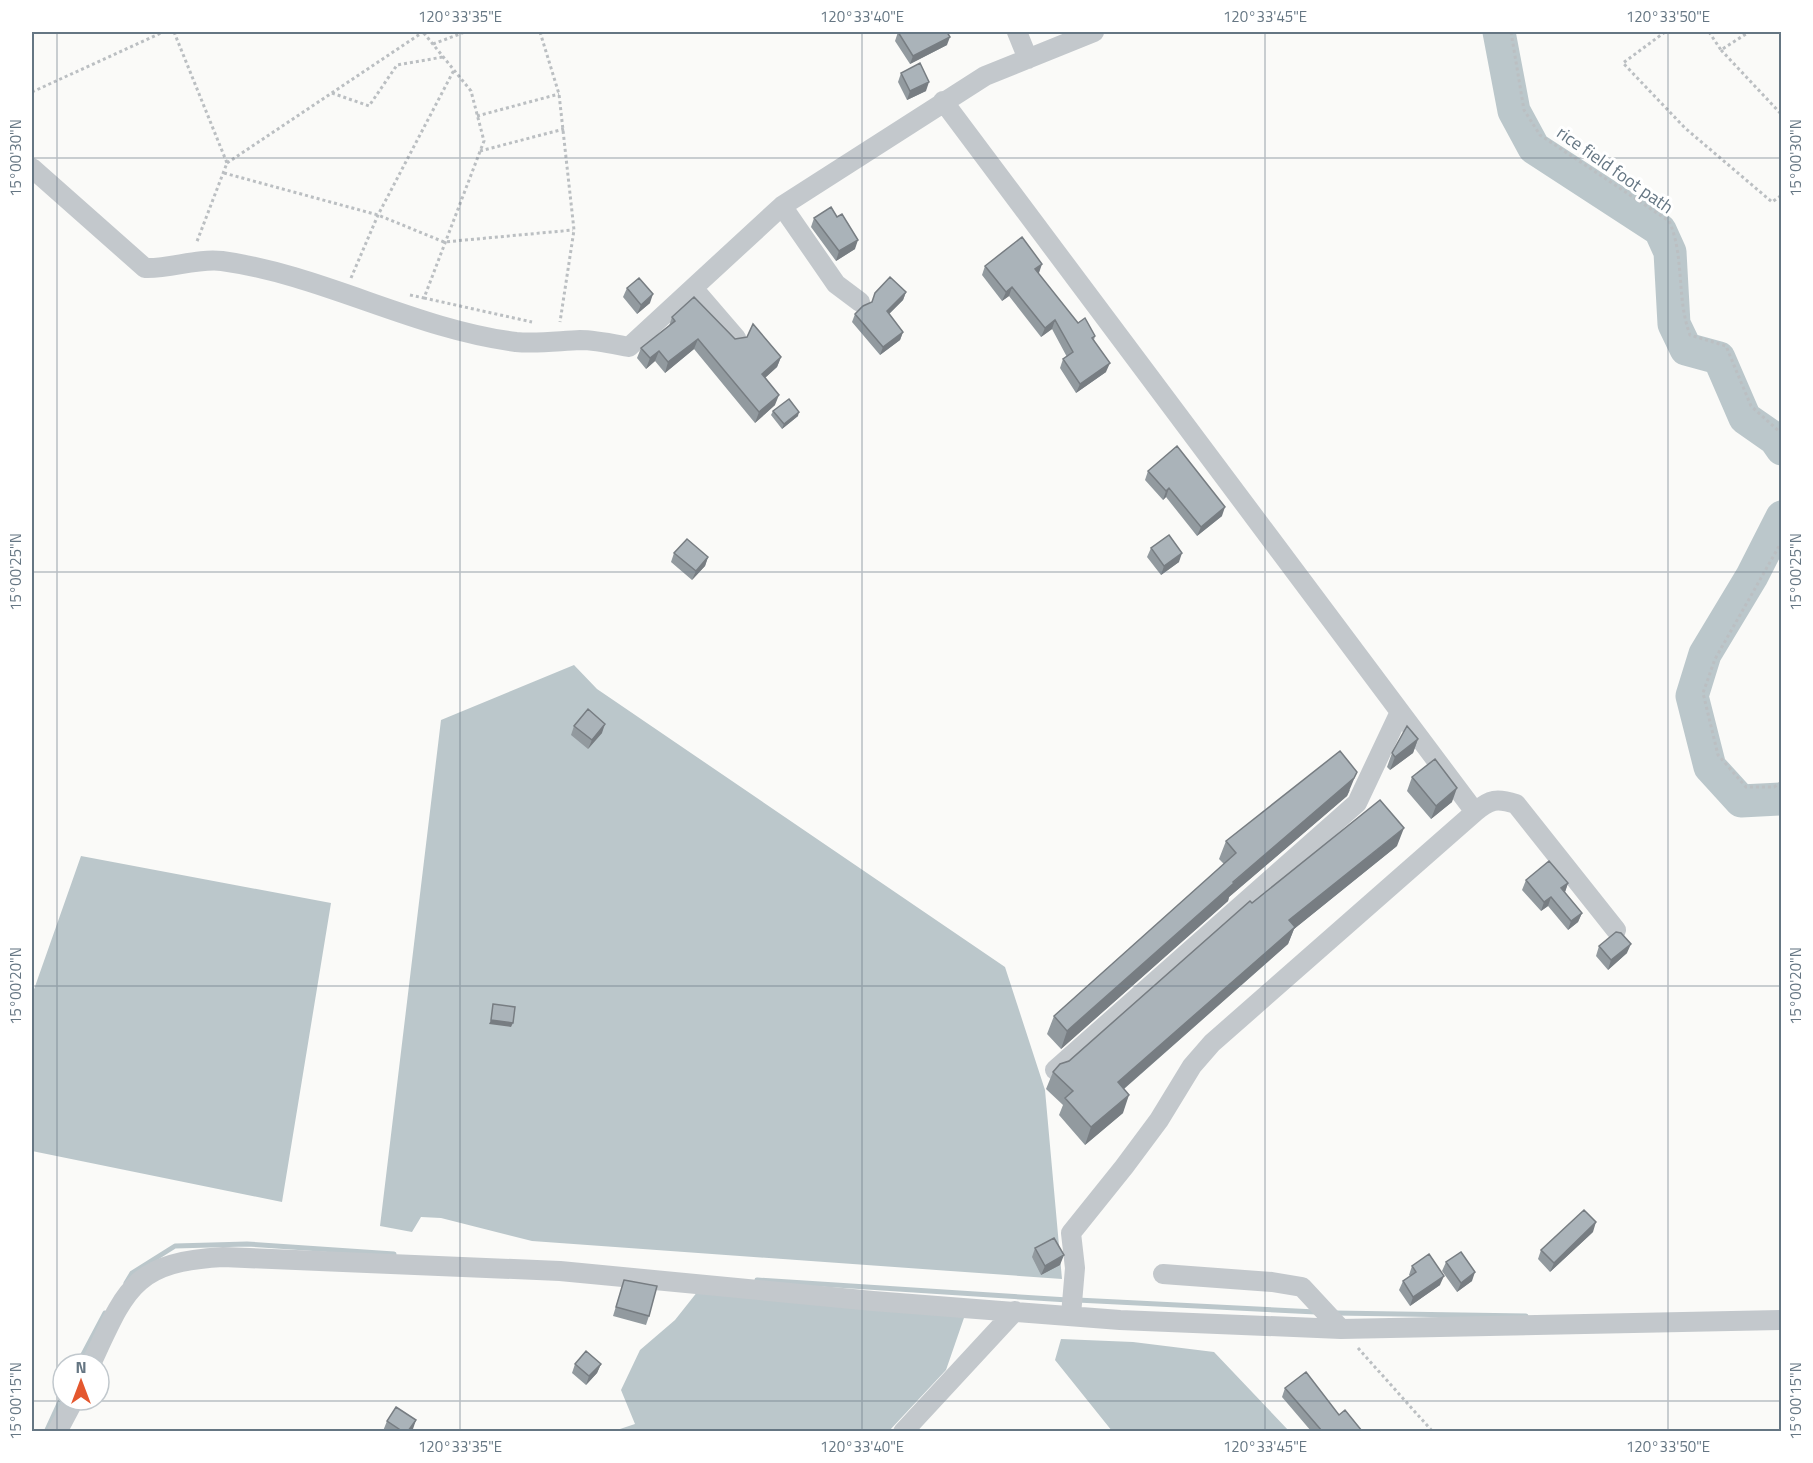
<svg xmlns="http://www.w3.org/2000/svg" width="1813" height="1463" font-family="'Titillium Web',sans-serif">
<rect width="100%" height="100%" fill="#fafaf8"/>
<!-- water -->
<path fill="#bbc7cb" d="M574,665L597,689L1005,967L1045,1090L1062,1279L532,1241L441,1218L421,1217L412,1232L380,1226L441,720Z
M81,856L331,903L282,1202L32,1151V995Z
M698,1291L965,1315L946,1370L889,1431L611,1432L635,1424L621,1390L640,1350L675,1320Z
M1061,1339L1133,1342L1214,1352L1289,1431H1112L1055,1360Z"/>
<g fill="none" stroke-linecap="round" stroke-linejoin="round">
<!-- stream -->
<path stroke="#bbc7cb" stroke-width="5" d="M757,1280L1068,1300
M126,1283L132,1273L175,1246L247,1244L394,1254
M1077,1300L1316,1312
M1335,1313L1526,1316
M78,1364L105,1313
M46,1432L63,1395"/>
<!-- river -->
<path stroke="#bbc7cb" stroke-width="33" d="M1499,32L1514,111L1534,148L1660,230L1670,252L1674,324L1686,349L1719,358L1745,418L1775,439L1782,449
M1782,517L1752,576L1705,654L1692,696L1710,767L1741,801L1782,799"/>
<!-- path -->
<path stroke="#bbbfc2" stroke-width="3" stroke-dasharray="3 3" stroke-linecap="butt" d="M174,32L227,163L196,244
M540,32L559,94L574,230L560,322
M1511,32L1524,110L1540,135L1669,221C1685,256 1676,298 1690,335L1726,346L1751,406L1782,434
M1665,32L1623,63L1685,128L1772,202L1782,195
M1709,32L1721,50L1749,32
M433,44L465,32
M1721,50L1782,115
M32,92L163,32
M332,93L369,106L397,65L443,57
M477,116L559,94
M480,151L564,129
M227,163L423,32
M224,173L378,215L444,242L573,230
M351,278L378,215L454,70
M410,295L424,298L484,141L471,91L423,32
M424,298L532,322
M1782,541L1715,659L1703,693L1718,755L1746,787H1774L1782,782
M1358,1348L1433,1432"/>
<!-- minor -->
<path stroke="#c3c8cc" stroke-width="20" d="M1017,32L1028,59
M943,101L1475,812L1212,1043L1192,1066L1159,1120L1124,1167L1071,1233L1075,1268L1071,1315
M32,168L145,268C171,269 196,258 222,261C323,275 414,329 516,342C537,344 558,341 580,340C596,340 613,344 629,347L782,206L985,76L1094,32
M782,206L836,284L860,302
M693,288L736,338
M1475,812C1490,799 1497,798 1516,804L1616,930
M1055,1070L1357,803L1399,714
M1163,1274L1272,1282L1302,1287L1341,1329
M91,1364C126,1289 133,1262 223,1257L560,1271L873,1301L1120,1320L1341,1329L1782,1320
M57,1432L74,1400
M903,1432L1015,1311"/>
</g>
<!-- wall -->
<path fill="#929a9f" d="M898,32L947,45L910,64L895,41Z
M901,73L926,91L907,100L898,82Z
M837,217L855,249L836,261L811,227L814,218Z
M985,266L1039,273H1038L1078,323L1095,336L1094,340L1106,372L1076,393L1060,368L1063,359L1067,357L1052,329L1041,337L1009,296L1002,301L982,275Z
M627,288L650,303L637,314L623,297Z
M906,292L903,300L889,314L903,332L900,340L880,355L852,322L855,314Z
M672,317L735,339L781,357L777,367L765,378L775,405L755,423L694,349L665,373L655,361L646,369L637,358L641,348L669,326Z
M773,411L798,416L782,429L771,415Z
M1148,471L1222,516L1197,536L1166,497L1163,500L1145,480Z
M1151,548L1179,562L1161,575L1147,557Z
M674,553L708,557L705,566L692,580L671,562Z
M574,726L602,733L588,749L571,735Z
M1418,739L1413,753L1390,770L1387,767L1392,753Z
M1412,777L1452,802L1431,819L1407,791Z
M1350,790L1347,796L1229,897L1228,901L1061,1049L1047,1034L1054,1016L1224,864L1219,859L1226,841Z
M1397,846L1294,929L1288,944L1124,1089L1123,1113L1085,1145L1059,1115L1063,1105L1046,1089L1053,1072L1069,1061L1252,903Z
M1526,880L1568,883L1565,892L1582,913L1578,922L1568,930L1548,906L1541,911L1522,890Z
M1599,946L1627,953L1608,970L1596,956Z
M1593,1232L1550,1272L1538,1259L1541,1250Z
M1035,1248L1060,1265L1041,1275L1032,1257Z
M1446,1262L1472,1281L1457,1292L1442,1271Z
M1412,1266L1440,1285L1410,1306L1399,1290L1403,1281L1410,1276L1409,1275Z
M624,1280L649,1316L646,1325L613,1316Z
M575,1364H601L597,1373L586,1385L572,1373Z
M1285,1388L1361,1431H1311L1282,1397Z
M416,1420L411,1431H383L387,1421Z"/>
<!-- shaded-wall -->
<path fill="#777d82" d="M950,37L947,45L910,64L913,56Z
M929,82L926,91L907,100L910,91Z
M858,240L855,249L836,261L839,251Z
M1042,264L1039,273L1032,278L1035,269Z
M1012,287L1009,296L1002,301L1006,292Z
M906,292L903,300L884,319L887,311Z
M653,294L650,303L637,314L641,305Z
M1055,320L1052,329L1041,337L1045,328Z
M903,332L900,340L880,355L883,347Z
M698,339L694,349L665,373L668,362Z
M659,351L655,361L646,369L650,358Z
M781,357L777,367L758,384L762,374Z
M1110,363L1106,372L1076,393L1080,384Z
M779,395L775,405L755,423L759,412Z
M799,412L798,416L782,429L784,424Z
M1169,488L1166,497L1163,500L1166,491Z
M1225,507L1222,516L1197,536L1201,527Z
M1182,553L1179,562L1161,575L1164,566Z
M708,557L705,566L692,580L696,571Z
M605,724L602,733L588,749L592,740Z
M1418,739L1413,753L1390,770L1395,757Z
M1357,772L1347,796L1229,897L1228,901L1061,1049L1067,1031Z
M1457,788L1452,802L1431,819L1436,806Z
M1404,828L1397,846L1294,929L1288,944L1111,1100L1118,1082L1289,920Z
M1568,883L1565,892L1561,888Z
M1551,897L1548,906L1541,911L1544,902Z
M1582,913L1578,922L1568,930L1571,921Z
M1631,944L1627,953L1608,970L1611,960Z
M491,1020L513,1023L511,1027L489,1024Z
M1129,1095L1123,1113L1085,1145L1091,1127Z
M1596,1222L1593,1232L1550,1272L1554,1263Z
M1064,1255L1060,1265L1041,1275L1045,1266Z
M1475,1272L1472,1281L1457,1292L1461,1283Z
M1444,1276L1440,1285L1410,1306L1413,1297Z
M601,1364L597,1373L586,1385L589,1376Z
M416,1420L413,1429L411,1431H408Z"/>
<!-- building -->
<path fill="#aab3b9" stroke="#777d82" stroke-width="1.5" d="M898,32H947L950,37L913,56Z
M920,63L929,82L910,91L901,73Z
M831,207L837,217L842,214L858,240L839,251L814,218Z
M1022,237L1042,264L1035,269L1078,323L1085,318L1095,336L1092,338L1110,363L1080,384L1063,359L1073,352L1055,320L1045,328L1012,287L1006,292L985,266Z
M890,277L906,292L887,311L903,332L883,347L855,314L863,306L872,302L875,293Z
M639,278L653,294L641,305L627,288Z
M694,297L735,339L747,337L753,324L781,357L762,374L779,395L759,412L698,339L668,362L659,351L650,358L641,348L675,321L672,317Z
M789,399L799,412L784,424L773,411Z
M1177,446L1225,507L1201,527L1169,488L1166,491L1148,471Z
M1169,535L1182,553L1164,566L1151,548Z
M687,539L708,557L696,571L674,553Z
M588,709L605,724L592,740L574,726Z
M1407,726L1418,739L1395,757L1392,753Z
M1340,751L1357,772L1354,778L1233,882L1234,883L1067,1031L1054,1016L1236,853L1226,841Z
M1435,759L1457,788L1436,806L1412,777Z
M1380,800L1404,828L1289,920L1295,927L1118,1082L1129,1095L1091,1127L1065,1098L1073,1091L1053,1072L1060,1064L1069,1061L1250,901L1252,903Z
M1549,861L1568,883L1561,888L1582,913L1571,921L1551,897L1544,902L1526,880Z
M1616,932L1621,933L1631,944L1611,960L1599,946Z
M493,1004L515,1007L513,1023L491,1020Z
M1584,1210L1596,1222L1554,1263L1541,1250Z
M1054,1238L1064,1255L1045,1266L1035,1248Z
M1461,1252L1475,1272L1461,1283L1446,1262Z
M1429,1254L1444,1276L1413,1297L1403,1281L1416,1272L1412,1266Z
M624,1280L657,1286L649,1316L616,1307Z
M586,1351L601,1364L589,1376L575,1364Z
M1306,1372L1339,1415L1345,1410L1362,1431H1322L1285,1388Z
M396,1407L416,1420L408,1431H402L387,1421Z"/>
<!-- ticks -->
<path fill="none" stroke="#657683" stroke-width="1.5" stroke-opacity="0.45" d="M57,32V1432M460,32V1432M862,32V1432M1265,32V1432M1668,32V1432M32,158H1782M32,572H1782M32,986H1782M32,1401H1782"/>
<g text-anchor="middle" stroke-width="6" stroke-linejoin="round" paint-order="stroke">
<!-- street labels -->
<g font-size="18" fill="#657683" stroke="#fff">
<text transform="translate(1615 170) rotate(35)" y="6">rice field foot path</text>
</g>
</g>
<!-- border -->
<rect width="1813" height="1463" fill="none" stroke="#ffffff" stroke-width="66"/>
<!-- north arrow -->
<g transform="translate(81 1382)"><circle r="28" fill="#ffffff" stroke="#c1c8cd" stroke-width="1.5"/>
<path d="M0-4.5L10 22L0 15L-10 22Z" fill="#e4572e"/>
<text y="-9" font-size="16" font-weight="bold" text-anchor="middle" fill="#657683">N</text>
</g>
<rect x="33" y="33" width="1747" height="1397" fill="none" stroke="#657683" stroke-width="2"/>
<g font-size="15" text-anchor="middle" fill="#657683">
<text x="460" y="22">120°33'35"E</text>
<text x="862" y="22">120°33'40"E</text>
<text x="1265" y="22">120°33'45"E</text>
<text x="1668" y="22">120°33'50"E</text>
<text transform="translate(16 158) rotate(-90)" y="5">15°00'30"N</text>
<text transform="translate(1796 158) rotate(-90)" y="5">15°00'30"N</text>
<text transform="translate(16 572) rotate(-90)" y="5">15°00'25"N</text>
<text transform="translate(1796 572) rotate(-90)" y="5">15°00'25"N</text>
<text transform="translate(16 986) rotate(-90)" y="5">15°00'20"N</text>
<text transform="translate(1796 986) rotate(-90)" y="5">15°00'20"N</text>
<text transform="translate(16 1401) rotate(-90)" y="5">15°00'15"N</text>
<text transform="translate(1796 1401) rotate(-90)" y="5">15°00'15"N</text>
<text x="460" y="1452">120°33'35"E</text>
<text x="862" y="1452">120°33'40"E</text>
<text x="1265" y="1452">120°33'45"E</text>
<text x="1668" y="1452">120°33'50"E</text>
</g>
</svg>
